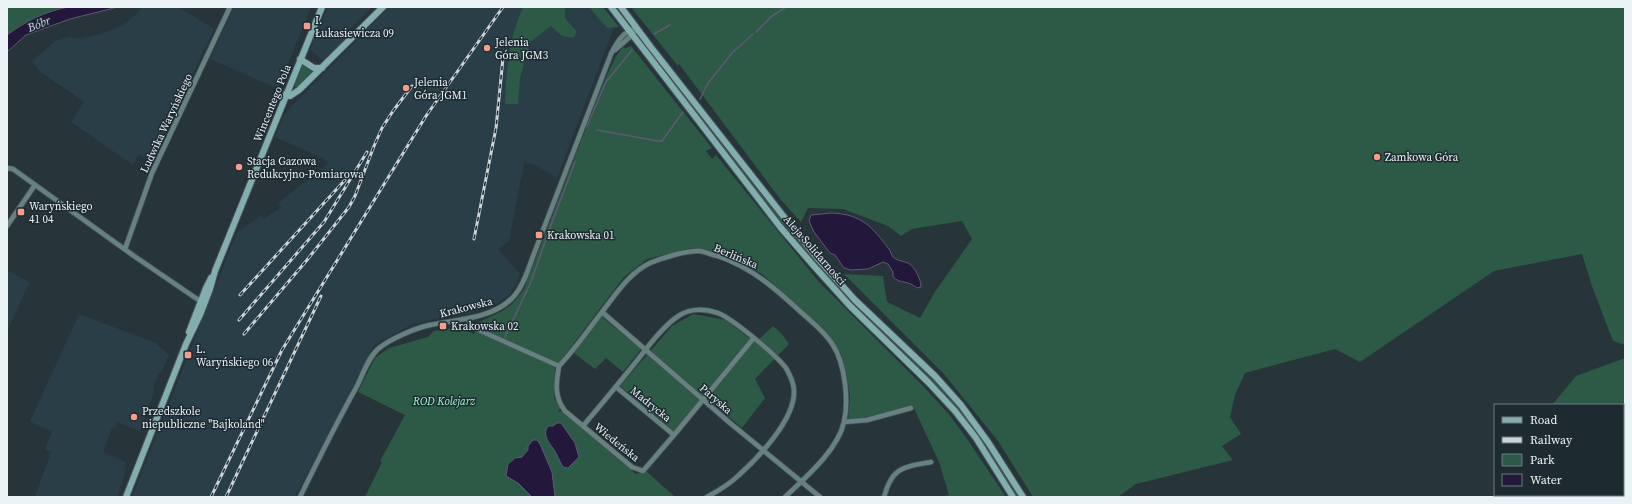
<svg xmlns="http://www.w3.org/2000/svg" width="1632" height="504" font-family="'Source Serif 4',serif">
<rect width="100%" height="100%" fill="#27343a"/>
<!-- built -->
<path fill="#2a3e47" d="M143,7H179L214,29L152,161L139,154L133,165L71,122L84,102L39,71L32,61L55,41L69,37L80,38L101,34L115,29L130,20Z
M234,7H311L278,89L210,59Z
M328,7H372L347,32L349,35L324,61L310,50Z
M389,7H601L615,25L557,178L535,165L524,163L509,241L498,249L520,274L516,284L509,295L498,303L468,314L442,317L411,325L374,345L295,497H132L237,232L261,216L264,219L281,207L278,203L328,164L325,159L275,137L283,117L289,109Z
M7,270L30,282L7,331Z
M79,314L156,343L169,355L162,372L157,374L158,378L155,380L154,384V392L139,431L118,422L115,428H112L103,452L126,462L124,469L126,470L117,497H35L51,452L45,449L52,432L31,422V419Z"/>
<!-- green -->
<path fill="#2c5a46" d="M7,7H68C45,11 25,21 7,35Z
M523,7H565V18L577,32L573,38L562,36L551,26L530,42L520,78L518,104H505C506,69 509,39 523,7Z
M589,7H603L619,27L607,28Z
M631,7H1625V345L1613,341L1593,289L1582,254L1494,271L1360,362L1335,349L1245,373L1235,395L1230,417L1241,434L1222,446L1233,460L1136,484L1118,497H1033L998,441L944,374L844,274L883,276L887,302L920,318L935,292L972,239L962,221L912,229L901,236L888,226L843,209L808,208L801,222L781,200L679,64L678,66Z
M639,39L693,104L785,224L817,262L853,302L933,379L959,407L986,444L1020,497H1016L984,445L957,409L939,388L852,304L799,245Z
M631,46L712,148L706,151L712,159L716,155L819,282L922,385L948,413L968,440L1006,497H939L949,495L939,462L913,406L848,421L850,396L847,376L841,354L830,336L793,301L762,274L729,257L705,249L692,248L647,259L624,277L555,368L554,398L560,408L558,412L562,411L636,474L646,471L675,497H365L382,462L380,461L405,415L358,392L375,358L389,348L428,337L434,331L460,327L474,334L479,322C502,311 509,311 524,289L602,86L616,56L623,47L626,48Z
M303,65L313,72L296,88L294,86Z
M693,314L726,320L755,343L773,326L782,334L789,344L755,379L765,398L742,428L704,396L674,431L620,386L672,326Z
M601,316L641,349L623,372L606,358L595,369L574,353Z
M1625,358V497H1504V495H1623V405H1552L1576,376Z"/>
<!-- water -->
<path fill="#23183c" stroke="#5f5974" d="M68,7H118L70,19L26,35L7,52V35C26,21 44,12 68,7Z
M831,213C862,214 872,227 889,249C891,251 891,255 893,257C897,261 903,261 908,263C915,267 921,279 921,287L917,288C908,280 900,284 893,277V272L888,264L883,262L868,269L851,270L844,268L835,255L830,253L814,232L809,221L811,215Z
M557,423H561L575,443L579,457L568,468L563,467C559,461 557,453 552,447C547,440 543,434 548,426H553Z
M533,440H537L540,444L552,472L555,497H532L518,483L506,476L508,464L515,458L522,457L528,450V446Z"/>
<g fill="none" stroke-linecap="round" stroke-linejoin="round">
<!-- stream -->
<path stroke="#5f5974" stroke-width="1.5" d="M808,7H827
M756,32L772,16L786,7
M654,34L670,25
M700,99L708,83L733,52L753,34
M587,126L606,82L632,50
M597,130L658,141H662L683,112
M505,337L530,284L554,217L575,162"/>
<defs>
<path id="street" d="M615,50L632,35L637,28
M7,168L13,169L134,256L200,301L202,304
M7,226L35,185
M125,249L152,173L230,7
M602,312L730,423L820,497
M468,319L470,324L474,328L559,366
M559,366C575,349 588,330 602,312C616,294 629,273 650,263C662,258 687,250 700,251C706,252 712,255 718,256C751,267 776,289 802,313C813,323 825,332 833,345C845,364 849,400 844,422C838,450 805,478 785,497
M559,366C556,383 554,397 565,411L632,467L643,471L674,435L753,339
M616,387L674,435
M844,422L867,420L911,408
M583,426C599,407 615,388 631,368C644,352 663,325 680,315C691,308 706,309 718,313C733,319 776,355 786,368C790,375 794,383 794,391C795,419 759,457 739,475C730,484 718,491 707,497
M300,497C318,460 337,422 357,386C363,374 368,358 378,349C390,339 415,328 430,325C458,319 495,319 515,295C525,283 529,266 535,251L611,54C617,42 623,31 637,28
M884,497C892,467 903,467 931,462"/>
<path id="secondary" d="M611,7L781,228L813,265L850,306L929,383L955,411L976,438L1013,497
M621,7L650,46L788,222L819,260L855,300L935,376L961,405L988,442L1023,497
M300,59L314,68H322
M286,94L290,96L299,90L383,7
M189,332L206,288L211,278
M126,497L186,344L200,315L210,289L215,271L322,7"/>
</defs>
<!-- street casing -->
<use href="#street" stroke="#465258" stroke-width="6"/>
<!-- secondary casing -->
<use href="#secondary" stroke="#465258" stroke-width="8"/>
<!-- street -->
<use href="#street" stroke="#678181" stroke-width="4.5"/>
<!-- secondary -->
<use href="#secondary" stroke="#83aeae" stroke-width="6"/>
<defs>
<path id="rail" d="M474,239L496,128L503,58
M240,295L345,180
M239,320L324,222L367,152
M244,334L307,260L349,207L355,196L374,146L382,128L393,111L412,86
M211,497L282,350L426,116L503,7
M226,497L321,296"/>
</defs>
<!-- rail casing -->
<use href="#rail" stroke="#cbd4d8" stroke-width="3"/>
<!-- rail -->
<use href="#rail" stroke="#1d2a30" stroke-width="1.5" stroke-dasharray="4.5" stroke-linecap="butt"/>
</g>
<!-- markers -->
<g fill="#f49d8c" stroke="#1d2a30" stroke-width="1.5">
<rect x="303" y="22" width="8" height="8" rx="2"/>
<circle cx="487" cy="48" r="4"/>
<circle cx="406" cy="88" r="4"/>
<circle cx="1377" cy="157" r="4"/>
<circle cx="239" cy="167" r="4"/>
<rect x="17" y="208" width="8" height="8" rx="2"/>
<rect x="535" y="231" width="8" height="8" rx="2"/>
<rect x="439" y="322" width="8" height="8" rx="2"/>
<rect x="184" y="351" width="8" height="8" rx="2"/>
<circle cx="134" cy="417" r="4"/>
</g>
<g text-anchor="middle" stroke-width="3" stroke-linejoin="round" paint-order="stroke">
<!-- poi labels -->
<g font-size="11" fill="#eaf2f6" stroke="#1d2a30" text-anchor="start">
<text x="315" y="24">I.<tspan x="315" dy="13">Łukasiewicza 09</tspan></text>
<text x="495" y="46">Jelenia<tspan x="495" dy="13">Góra JGM3</tspan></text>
<text x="414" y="86">Jelenia<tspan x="414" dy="13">Góra JGM1</tspan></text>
<text x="1385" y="161">Zamkowa Góra</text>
<text x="247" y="165">Stacja Gazowa<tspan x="247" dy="13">Redukcyjno-Pomiarowa</tspan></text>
<text x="29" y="210">Waryńskiego<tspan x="29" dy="13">41 04</tspan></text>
<text x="547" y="239">Krakowska 01</text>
<text x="451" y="330">Krakowska 02</text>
<text x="196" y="353">L.<tspan x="196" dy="13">Waryńskiego 06</tspan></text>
<text x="142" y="415">Przedszkole<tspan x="142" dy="13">niepubliczne "Bajkoland"</tspan></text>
</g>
<!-- street labels -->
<g font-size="11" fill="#eaf2f6" stroke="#1d2a30">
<text transform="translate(272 103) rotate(-68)" y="4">Wincentego Pola</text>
<text transform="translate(166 123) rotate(-65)" y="4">Ludwika Waryńskiego</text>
<text transform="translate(815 250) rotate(49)" y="4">Aleja Solidarności</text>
<text transform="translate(736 256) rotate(23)" y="4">Berlińska</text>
<text transform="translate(466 307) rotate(-14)" y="4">Krakowska</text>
<text transform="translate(716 399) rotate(41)" y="4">Paryska</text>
<text transform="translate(651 404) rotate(39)" y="4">Madrycka</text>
<text transform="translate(617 442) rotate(39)" y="4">Wiedeńska</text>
</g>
<!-- park labels -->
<g font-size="11" font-style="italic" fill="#a4f8d2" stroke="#1d2a30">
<text x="444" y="405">ROD Kolejarz</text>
</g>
<!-- water labels -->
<g font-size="12" font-style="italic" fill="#d2caf4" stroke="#1d2a30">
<text transform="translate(39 24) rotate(-21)" y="4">Bóbr</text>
</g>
</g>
<!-- border -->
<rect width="1632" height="504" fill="none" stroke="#eaf2f6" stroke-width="16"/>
<!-- legend -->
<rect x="1494" y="404" width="130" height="92" fill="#1d2a30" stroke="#6f7a7f"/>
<rect x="1502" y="417" width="20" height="6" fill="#83aeae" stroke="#6f7a7f"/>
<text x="1530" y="424" font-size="12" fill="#eaf2f6">Road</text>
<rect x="1502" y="437" width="20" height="6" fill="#cbd4d8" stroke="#6f7a7f"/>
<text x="1530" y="444" font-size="12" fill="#eaf2f6">Railway</text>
<rect x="1502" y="454" width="20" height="12" fill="#2c5a46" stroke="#6f7a7f"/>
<text x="1530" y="464" font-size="12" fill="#eaf2f6">Park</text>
<rect x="1502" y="474" width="20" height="12" fill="#23183c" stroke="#6f7a7f"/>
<text x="1530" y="484" font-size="12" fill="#eaf2f6">Water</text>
</svg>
